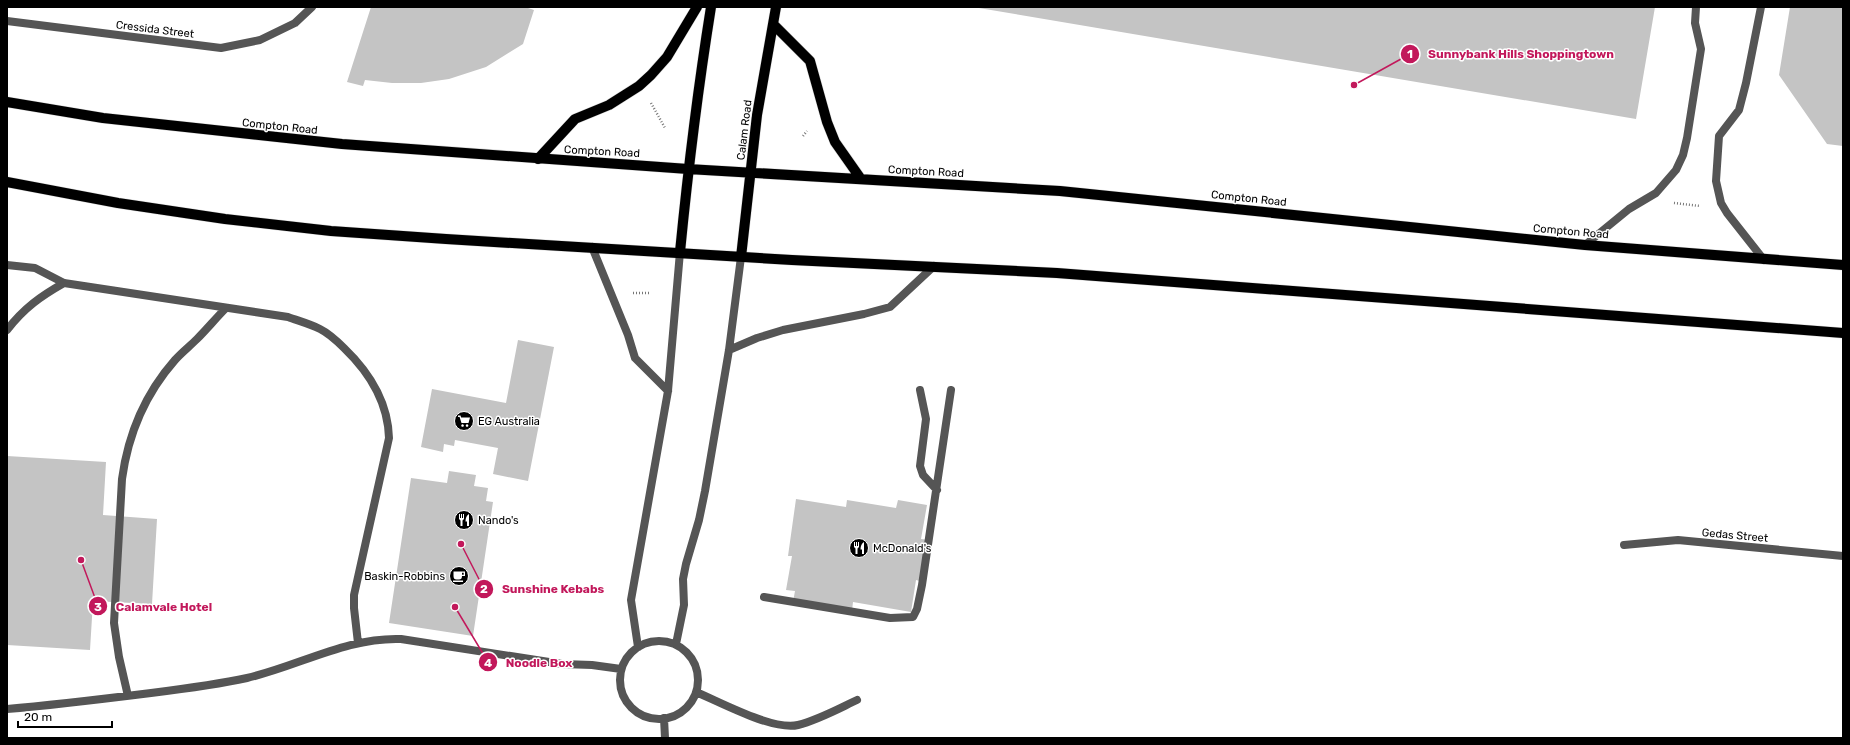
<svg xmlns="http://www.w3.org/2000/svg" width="1850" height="745" font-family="Rubik,sans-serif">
<rect width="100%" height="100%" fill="#fff"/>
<!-- building -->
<path fill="#c4c4c4" d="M371,7H525L534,10L523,44L486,67L449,79L421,83H392L365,80L363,86L347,82Z
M973,7H1655L1636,119Z
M1790,7H1843V146L1827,144L1779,75Z
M518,340L554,347L528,481L493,474L498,448L455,440L454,446L444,444L443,452L421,447L432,389L506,403Z
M7,456L106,462L103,515L157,519L152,604L93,601L90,650L7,645Z
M449,471L476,475L474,486L488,488L486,501L493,502L473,636L389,623L411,478L447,483Z
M796,499L846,507L847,500L896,508L898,500L927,505L921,539L930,540L923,582L916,580L911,612L853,602L852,611L793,602L795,591L786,590L792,556H788Z"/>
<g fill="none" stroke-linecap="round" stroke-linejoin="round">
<defs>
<path id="primary" d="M773,24L810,61L827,122L835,142L861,179
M7,102L103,118L342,144L688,169L1060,191L1585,245L1843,265
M538,159L575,119L609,105L639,86L651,75L667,57L697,7
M7,182L118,203L225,219L331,231L446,239L792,260L1057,273L1843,333
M680,252C688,170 698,88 711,7
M741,257L757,115L776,7"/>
</defs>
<!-- primary casing -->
<use href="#primary" stroke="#dbdbdb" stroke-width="11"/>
<!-- path -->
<path stroke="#777" stroke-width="2.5" stroke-dasharray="1 2" stroke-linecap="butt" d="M651,103L665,128
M803,136L807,131
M1674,203L1700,206
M633,293H650"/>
<!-- service -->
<path stroke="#555" stroke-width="8" d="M1761,7L1746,83L1739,110L1719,136L1716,181L1721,203L1727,213L1764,260
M1585,245L1629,209L1656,193L1676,170L1683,155L1687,138L1701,49L1695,23L1696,7
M592,247L628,335L635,358L668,391
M7,265L35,268L64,283L288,317C299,321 310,324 320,329C330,334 337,341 344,348C369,372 388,402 389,438L354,595V608L358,643
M7,330C24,308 41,296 64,283
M729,350L757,338L783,330L864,314L890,307L934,266
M920,390L926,419L920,466L923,475L937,490
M764,597L890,618L913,617L917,609L922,585L951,390
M620 680a39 39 0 1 1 78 0a39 39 0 1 1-78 0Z
M676,644L684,605L683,579L686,564L699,520L705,491L729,350L741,257
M638,647L631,600L668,391L680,252
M696,692C720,702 773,731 798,725C818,720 838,709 857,700
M128,696L119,657L114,623L122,479C128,435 145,394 175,360C181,353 190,346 197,339C207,329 216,318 226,308
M7,709C55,705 103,699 151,693C183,689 215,685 247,678C299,666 347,637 401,639L562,664L592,665L621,669
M664,718L665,738"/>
<!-- minor -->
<path stroke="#555" stroke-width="8" d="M7,21L221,48L260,40L295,23L312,7
M1624,545L1678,540L1843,556"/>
<!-- primary -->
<use href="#primary" stroke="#000" stroke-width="10"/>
</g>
<!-- icons -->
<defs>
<symbol id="supermarket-disc" viewBox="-11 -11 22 22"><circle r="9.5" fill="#000" stroke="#fff"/><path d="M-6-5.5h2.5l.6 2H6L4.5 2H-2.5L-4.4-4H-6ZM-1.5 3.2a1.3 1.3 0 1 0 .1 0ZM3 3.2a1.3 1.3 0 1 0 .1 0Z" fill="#fff"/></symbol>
<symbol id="restaurant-disc" viewBox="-11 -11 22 22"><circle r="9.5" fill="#000" stroke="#fff"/><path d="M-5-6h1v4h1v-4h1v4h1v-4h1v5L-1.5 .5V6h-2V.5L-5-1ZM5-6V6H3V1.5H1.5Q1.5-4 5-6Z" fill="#fff"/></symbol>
<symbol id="cafe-disc" viewBox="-11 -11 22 22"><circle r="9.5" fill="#000" stroke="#fff"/><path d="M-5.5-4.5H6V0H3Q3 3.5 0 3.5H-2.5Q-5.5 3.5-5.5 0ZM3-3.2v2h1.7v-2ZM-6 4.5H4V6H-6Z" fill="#fff"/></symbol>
</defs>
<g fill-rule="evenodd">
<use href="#supermarket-disc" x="453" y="410" width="22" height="22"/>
<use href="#restaurant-disc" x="453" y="509" width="22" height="22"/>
<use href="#restaurant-disc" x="848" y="537" width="22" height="22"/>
<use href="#cafe-disc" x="448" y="565" width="22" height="22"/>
</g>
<g text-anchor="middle" stroke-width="3" stroke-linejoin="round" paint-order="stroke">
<!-- street labels -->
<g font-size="11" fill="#000" stroke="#fff">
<text transform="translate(155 29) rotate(7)" y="4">Cressida Street</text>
<text transform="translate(280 126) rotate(6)" y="4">Compton Road</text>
<text transform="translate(744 130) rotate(-83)" y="4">Calam Road</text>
<text transform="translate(602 151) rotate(3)" y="4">Compton Road</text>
<text transform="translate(926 171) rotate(3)" y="4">Compton Road</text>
<text transform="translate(1249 198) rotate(6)" y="4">Compton Road</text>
<text transform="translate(1571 231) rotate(5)" y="4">Compton Road</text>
<text transform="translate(1735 535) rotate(5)" y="4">Gedas Street</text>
</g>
<!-- poi labels -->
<g font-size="11" fill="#000" stroke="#fff" text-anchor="start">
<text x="478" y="425">EG Australia</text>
<text x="478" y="524">Nando's</text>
<text x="873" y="552">McDonald's</text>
<text x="445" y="580" text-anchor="end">Baskin-Robbins</text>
</g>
</g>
<!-- callouts -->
<path fill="none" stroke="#c2185b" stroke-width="1.5" d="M1354 85L1410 54M461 544L484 589M81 560L98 606M455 607L488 662"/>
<g fill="#c2185b" stroke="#fff" stroke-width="1.5">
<circle cx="1354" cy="85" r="4"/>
<circle cx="461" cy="544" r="4"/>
<circle cx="81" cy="560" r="4"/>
<circle cx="455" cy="607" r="4"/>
<circle cx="1410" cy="54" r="10"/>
<circle cx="484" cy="589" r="10"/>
<circle cx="98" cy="606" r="10"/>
<circle cx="488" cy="662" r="10"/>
</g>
<g font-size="12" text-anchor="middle" font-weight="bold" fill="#fff">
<text x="1410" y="58">1</text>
<text x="484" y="593">2</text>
<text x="98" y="611">3</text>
<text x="488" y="667">4</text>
</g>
<g font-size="12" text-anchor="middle" font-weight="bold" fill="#c2185b" stroke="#fff" stroke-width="3" stroke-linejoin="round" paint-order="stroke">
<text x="1521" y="58">Sunnybank Hills Shoppingtown</text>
<text x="553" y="593">Sunshine Kebabs</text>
<text x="164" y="611">Calamvale Hotel</text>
<text x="539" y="667">Noodle Box</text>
</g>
<!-- border -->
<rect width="1850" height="745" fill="none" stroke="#000000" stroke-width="16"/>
<!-- scale -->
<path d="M18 721v6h94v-6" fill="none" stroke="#000000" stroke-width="2"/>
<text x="24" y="721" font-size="12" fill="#000000" stroke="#ffffff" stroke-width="3" paint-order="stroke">20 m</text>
</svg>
